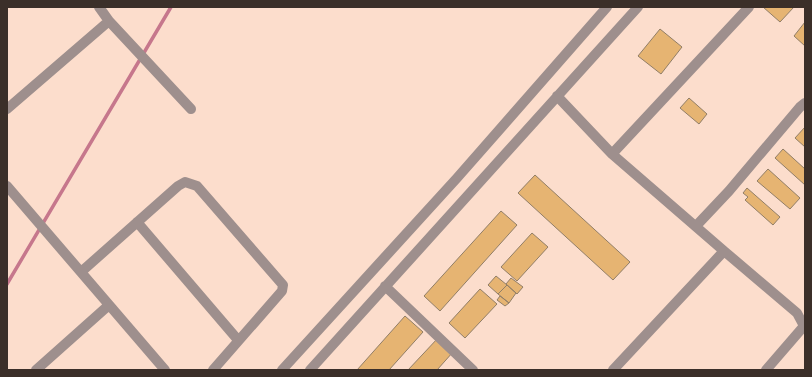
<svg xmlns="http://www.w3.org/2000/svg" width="812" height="377" font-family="'Source Sans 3',sans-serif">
<rect width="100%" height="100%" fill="#fcddcc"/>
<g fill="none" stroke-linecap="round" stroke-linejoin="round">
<!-- stream -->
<path stroke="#c6778c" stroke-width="3.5" d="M7,284L171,7"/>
</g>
<!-- building -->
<path fill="#e6b472" stroke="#917e67" d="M763,7H794L780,22Z
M805,22V46L794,36Z
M660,29L682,47L661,74L638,56Z
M689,98L707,114L699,124L680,108Z
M805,127V147L795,138Z
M783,149L805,169V185L775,158Z
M768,169L800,198L790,209L757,181Z
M535,175L630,262L613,280L518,193Z
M747,188L780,217L773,225L745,200L748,197L743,193Z
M501,211L517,225L440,311L424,296Z
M532,233L548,247L517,281L501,267Z
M496,276L507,285L498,294L488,285Z
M511,278L523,287L517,294L506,284Z
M507,285L516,293L509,303L498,294Z
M480,289L497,304L465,338L449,323Z
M500,296L509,303L505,306L497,300Z
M405,316L423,332L389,370H357Z
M438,338L453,352L437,370H408Z"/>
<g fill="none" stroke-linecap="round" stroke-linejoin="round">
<!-- minor -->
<path stroke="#9e8f8d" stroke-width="10" d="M109,21L191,109
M557,96L612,154L724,251L613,370
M7,109L109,21L99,7
M612,154L749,7
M7,186L165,370
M137,222L238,340
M696,226L729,191L800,107L805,103
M724,251L797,313L804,326L766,370
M81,272L178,186L185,182L197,186L283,285L282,291L213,370
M385,286L473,370
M36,370L109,305
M282,370L457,178L607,7
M310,370L638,7"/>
</g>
<!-- border -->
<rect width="812" height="377" fill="none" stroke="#3b2f29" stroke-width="16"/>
</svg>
